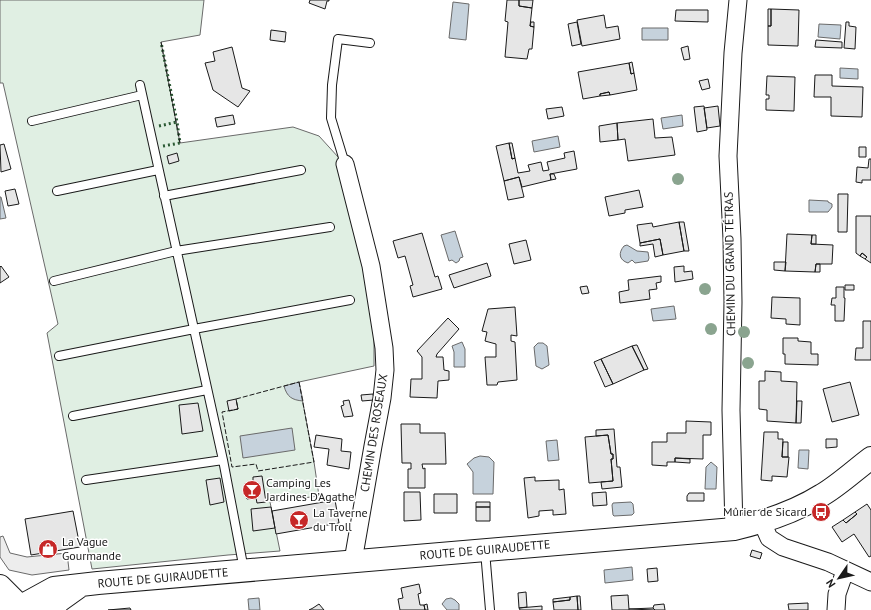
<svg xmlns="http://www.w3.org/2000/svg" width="871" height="610" font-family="'PT Sans',sans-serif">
<rect width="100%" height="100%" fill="#fff"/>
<!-- green -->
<path fill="#e0efe3" stroke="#6a6a6a" d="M0,0H204L200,35L161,42L180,143L293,127L319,136L339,158L360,244L374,326V366L299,382L314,462L319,496L270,502L280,551L228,555L92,569L47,333L58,324L3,83H0Z"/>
<!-- parking -->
<path fill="#ededed" stroke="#6a6a6a" d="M3,536L10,553L27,557L67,553L69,570L32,575L9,570L0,557V537Z"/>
<!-- water -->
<path fill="#c6d2dc" stroke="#6a6a6a" d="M453,2L469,4L466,40L449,38Z
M819,24L841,25L840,39L818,37Z
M642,28H668V40H642Z
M840,68L858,69V79L840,78Z
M682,115L683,126L663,129L661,118Z
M558,136L560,147L534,152L532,141Z
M0,197H1L6,218L0,219Z
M809,200L828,201V202L832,204V207L828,212H809Z
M455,231L463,257L460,258L459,261L456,263L452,260L449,261L441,235Z
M627,245L637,251L648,252L649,258L648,261L635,263L632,260L628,263C619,260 618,253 624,246Z
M674,306L676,319L653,321L651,309Z
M462,342L465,349V367H454V352L452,346Z
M538,343H543L547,346L549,365L542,369L536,366L534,347Z
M299,382L303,401C292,400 287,397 284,386Z
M292,428L295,450L243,458L240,436Z
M557,440L559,460L548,461L546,441Z
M799,450H809L808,469L798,468Z
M480,456L489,457L494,462L493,494H473V472L467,464L474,458Z
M711,462L717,467L716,489H705L706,467Z
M631,502L633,504L634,513L632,515L614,516L613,515L612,505L613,503Z
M632,567L633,580L605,583L604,570Z
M259,598L260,610H249L248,599Z
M451,598L455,600L459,604V610H447L442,604L446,599Z"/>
<!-- building -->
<path fill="#e6e6e6" stroke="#1a1a1a" d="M310,0H329V1H327L325,9L309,3Z
M507,0H519V6L532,8L530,26L534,27L532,49H529L527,59L505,57L508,22L505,21Z
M519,0H533L532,8L519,6Z
M768,9H771V26H768Z
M771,9L799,10L798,46L768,45V26H771Z
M676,10H708V22L675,21Z
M604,15L606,28L618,26L620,39L582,46L577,20Z
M531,22H534V27L530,26Z
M577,22L581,44L572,46L568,24Z
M846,22H849V26L856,27L855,49L844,48Z
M271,30L286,32L285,42L270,40Z
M816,40L842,42V48L815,47Z
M688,46L690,59L684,60L681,48Z
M232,47L242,88L250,91L238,107L213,90L205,63L215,61L213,52Z
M632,62L634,73L631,74L629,63Z
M629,63L631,74L634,73L637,90L610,95L609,92L600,94V96L583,99L578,72Z
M815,75H832V86L863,87L862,117L831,116V97H814Z
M767,76L795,77L794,111L766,110V99H769V95H766Z
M708,79L710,88L702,90L699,81Z
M609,92L610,95L600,96V94Z
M704,106L707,130L697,132L694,107Z
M718,106L720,126L707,128L704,108Z
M562,107L564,116L548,119L546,109Z
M233,115L235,124L217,127L215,118Z
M653,119L655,138L672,137L675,155L628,161L625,139L618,140L617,123Z
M617,123L618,140L600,142L599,126Z
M509,143L512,159L515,158L518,173L530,171L528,165L541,162L543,171L549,170L547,162L565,158L564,153L574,151L577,169L550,174L551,180L522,187L519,177L504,181L496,146Z
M509,143H512L515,158L512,159Z
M4,144L11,169L1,172L0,145Z
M859,147H866V157H859Z
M177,153L179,161L169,164L167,156Z
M869,159H871V180H862V183L856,182L857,167L868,168Z
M550,174H554L556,179L551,180Z
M519,177L524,197L508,200L504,181Z
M15,189L19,204L8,206L5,191Z
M639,190L643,207L625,210V213L609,216L605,197Z
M838,194H848L847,232H838Z
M856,216H871V263L865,259L867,257L862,253L860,256L856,253Z
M679,222L684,251L663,255L660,239L640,243L637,225L652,223L653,227Z
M679,222H684L689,251H684Z
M422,233L435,277L438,276L442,289L413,297L410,286L413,285L405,256L398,258L393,241Z
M787,234L812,235L811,244L833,245L832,264H816L815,272L785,271Z
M812,235H816V244H811Z
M660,239L663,255L655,257L653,244L640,246V243Z
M526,240L531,260L514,264L509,244Z
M862,253L867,257L865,259L860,256Z
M774,262H786L785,271L774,270Z
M487,263L491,276L454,288L449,275Z
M816,264H820V272H815Z
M1,266L9,277L0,283V267Z
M684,266V272L692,271L693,279L675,282L674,267Z
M661,276V282L656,283L657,289L649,290L650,299L620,303L619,292L629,290L628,280Z
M845,285H854V290H845Z
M587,286L589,293L582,294L580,287Z
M836,287H844V298H845L844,321H835V305H831L832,298H836Z
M772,297L800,298V325L786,324V319L771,318Z
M515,307L517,336L511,335V341L515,342L517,380L498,382L497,385H487L485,357H496V344L485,341L487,332L482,331L488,309Z
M448,318L459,329L437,354L436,357H443L444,370L449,371V380L438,381L437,398L410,397L411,379H422V357L417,351Z
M863,321H871V360H855L856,348H863Z
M783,338H798V341L811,342V354H818V365L785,364V354H783Z
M636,345H637L648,369L644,370L632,346Z
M632,346L644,370L613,384L601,359Z
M601,359L613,384L605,387L594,362Z
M765,371L781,372V381L797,382L796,423L767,421V410L759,409V381H765Z
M850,382L859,415L832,422L823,389Z
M373,394L374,400L362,401L361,395Z
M236,399L238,409L229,411L227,401Z
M349,400L353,416L344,417L341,406L344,405L343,401Z
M797,401H802L801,423H796Z
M198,403L203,431L182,434L179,405Z
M686,421L711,422V435H703V459L675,458V462H667V466L652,465V442H667V433H686Z
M401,424H420V433H445L446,464H422L423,469L425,468V488H408V469H411V463H402Z
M614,429L617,467H620L622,487L602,489L601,482L613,481L611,459H613V454H611L608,435L596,436V430Z
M764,432H778V439H783L782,457H789L787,477L772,476V481L761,480Z
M316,435L342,439L341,451L351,452L349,469L327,465L329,449L314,447Z
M608,435L611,454H613V459H611L613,481L589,483L585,437Z
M826,439H837V447L826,448Z
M783,442H788V457H782Z
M675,458L690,459V463L675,462Z
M262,476L266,502L257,503L256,498L247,499L245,484L253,482V477Z
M535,477V481L559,480V490L564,489L566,514L553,515V510L539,511V516L528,518L524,478Z
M220,478L224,502L210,505L206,480Z
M404,492H420L421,520L404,521Z
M606,492L607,505L593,506L592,493Z
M689,493H704V501H687V496Z
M434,494H457V513H434Z
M335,500L339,523L276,534L272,511Z
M476,502H490V507H476Z
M867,504L871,510V556L869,557L854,534L842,542L832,527L843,520L846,523L857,514L855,512Z
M271,507L275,528L253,531L251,509Z
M476,507H490V521H476Z
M73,511L80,547L31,555L25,519Z
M855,512L857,514L846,523L843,520Z
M752,550L762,553L760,559L750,556Z
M657,568L658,581L648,582L647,569Z
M419,584L421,593L418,594L420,605H424L425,610H400L398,599L403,598L401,588Z
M526,592L527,607L519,608L518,593Z
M628,595L629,610H612L611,596Z
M577,596L578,610H554L553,602L570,600V597Z
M577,596H580L581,610H578Z
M570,597V600L553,602V599Z
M808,603V610H789L788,604Z
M319,604L324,610H309L313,608Z
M427,604L428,610H425L424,605Z
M664,604L665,610H655L653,608L654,605Z
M542,606V610H520L519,608Z
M130,608L131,610H108Z
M653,608L655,610L629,609Z"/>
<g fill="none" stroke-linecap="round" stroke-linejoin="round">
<defs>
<path id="lane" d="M140,85L223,460L244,570
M32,121L142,95
M345,164L331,118L332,85L338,39L370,43
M57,191L158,170
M164,196L301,170
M54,281L176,251L330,227
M59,356L194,329L350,300
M73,416L207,390
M86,480L223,460
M485,551L490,610"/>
<path id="street" d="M345,164L371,266L384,348L385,370L382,398L373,446L353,561
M762,522L769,538L783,547L828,562L871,582
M734,529L731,410L733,302L732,239L728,156L733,53L738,0
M836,610L837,594L845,571"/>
<path id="secondary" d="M0,586L18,604
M23,605L54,588L98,583L734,529C764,522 795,512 822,495C839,485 855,470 871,458
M0,608C11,603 23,604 33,610
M52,610L59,601L80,586"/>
</defs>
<!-- lane casing -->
<use href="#lane" stroke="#1a1a1a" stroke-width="10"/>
<!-- street casing -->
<use href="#street" stroke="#1a1a1a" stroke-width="19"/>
<!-- secondary casing -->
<use href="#secondary" stroke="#1a1a1a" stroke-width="24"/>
<!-- lane -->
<use href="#lane" stroke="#fff" stroke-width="8"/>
<!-- street -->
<use href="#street" stroke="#fff" stroke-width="17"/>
<!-- secondary -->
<use href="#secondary" stroke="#fff" stroke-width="22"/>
<!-- hedge -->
<path stroke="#2b5a34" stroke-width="3" stroke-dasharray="2 3" stroke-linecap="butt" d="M159,126L177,122L161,42
M163,146L180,143L177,122"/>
<!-- fence -->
<path stroke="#1a1a1a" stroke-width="1" stroke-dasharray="5 2" stroke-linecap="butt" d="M161,42L180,143
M299,382L314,462L258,471L256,464L232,467L222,412L238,409L236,399Z"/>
</g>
<!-- trees -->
<g fill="#8aa48f">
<circle cx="678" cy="179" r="6"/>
<circle cx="705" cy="289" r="6"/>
<circle cx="711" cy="329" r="6"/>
<circle cx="744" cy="332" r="6"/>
<circle cx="748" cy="363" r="6"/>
</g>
<!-- icons -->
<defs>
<symbol id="bar-disc" viewBox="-11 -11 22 22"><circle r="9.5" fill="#c62828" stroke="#fff"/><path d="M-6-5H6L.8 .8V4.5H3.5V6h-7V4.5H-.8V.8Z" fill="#fff"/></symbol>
<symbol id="bus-disc" viewBox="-11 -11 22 22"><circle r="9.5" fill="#c62828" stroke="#fff"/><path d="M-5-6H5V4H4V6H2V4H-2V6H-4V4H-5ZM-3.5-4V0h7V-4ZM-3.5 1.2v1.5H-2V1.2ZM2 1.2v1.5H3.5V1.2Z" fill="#fff"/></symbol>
<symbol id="shop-disc" viewBox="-11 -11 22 22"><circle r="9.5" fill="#c62828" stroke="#fff"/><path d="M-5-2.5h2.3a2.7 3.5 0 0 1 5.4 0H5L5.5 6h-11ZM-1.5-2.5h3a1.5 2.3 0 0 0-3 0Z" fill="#fff"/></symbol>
</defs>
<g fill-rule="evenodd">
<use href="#bar-disc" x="241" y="479" width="22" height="22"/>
<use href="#bus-disc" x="810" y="501" width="22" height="22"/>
<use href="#bar-disc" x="288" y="509" width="22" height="22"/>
<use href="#shop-disc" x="37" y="538" width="22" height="22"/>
</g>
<g text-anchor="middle" stroke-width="3" stroke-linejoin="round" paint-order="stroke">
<!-- street labels -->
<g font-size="12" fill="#1a1a1a" stroke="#fff">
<text transform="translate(730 264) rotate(-91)" y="4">CHEMIN DU GRAND TÉTRAS</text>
<text transform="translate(374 433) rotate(-81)" y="4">CHEMIN DES ROSEAUX</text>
<text transform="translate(485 550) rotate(-5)" y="4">ROUTE DE GUIRAUDETTE</text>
<text transform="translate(163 578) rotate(-5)" y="4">ROUTE DE GUIRAUDETTE</text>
</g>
<!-- poi labels -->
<g font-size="12" fill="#1a1a1a" stroke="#fff" text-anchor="start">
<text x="266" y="487">Camping Les<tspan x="266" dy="14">Jardines D’Agathe</tspan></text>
<text x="807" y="516" text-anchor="end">Mûrier de Sicard</text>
<text x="313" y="517">La Taverne<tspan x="313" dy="14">du Troll</tspan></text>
<text x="62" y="546">La Vague<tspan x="62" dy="14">Gourmande</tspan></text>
</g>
</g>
<!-- north arrow -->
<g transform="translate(839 578) rotate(236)" stroke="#ffffff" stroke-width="3" paint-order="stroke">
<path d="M0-3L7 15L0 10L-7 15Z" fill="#1a1a1a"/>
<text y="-6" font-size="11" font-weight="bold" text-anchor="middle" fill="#1a1a1a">N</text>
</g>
</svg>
